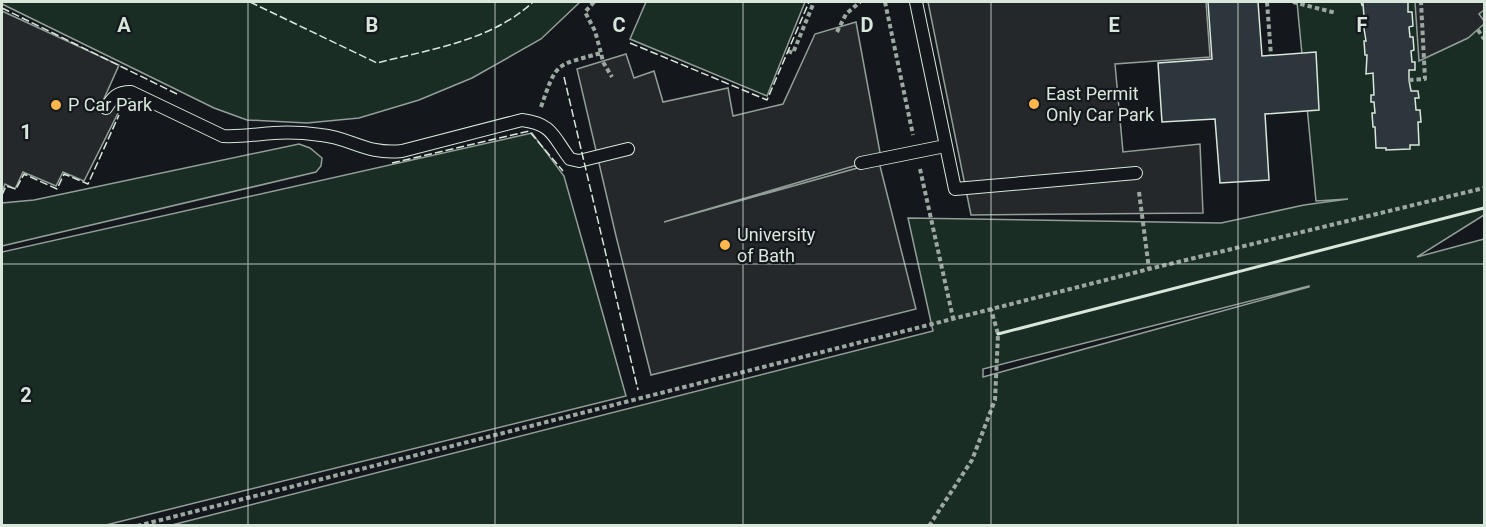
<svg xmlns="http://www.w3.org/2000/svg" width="1486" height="527" font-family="Roboto,sans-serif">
<rect width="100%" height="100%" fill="#14181c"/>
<!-- green -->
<path fill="#1a2d24" stroke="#939e99" stroke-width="1.5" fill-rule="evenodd" d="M2,2H580L541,39L472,78L419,100L359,118L307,123L247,120L214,108L2,4Z
M646,2H805L767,96L630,39Z
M1297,2H1484V215L1417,257L1484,239V525L168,526L933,331L908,218L1221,223L1304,205L1348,199L1316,201ZM1309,286V287L983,377V369Z
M532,133L564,176L626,396L106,525H2V252Z
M299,144L310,148L322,158L321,166L316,172L2,246V203L34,200Z"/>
<!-- parking -->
<path fill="#24282b" stroke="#939e99" stroke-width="1.5" d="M928,2H1206L1210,57L1115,64L1123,152L1200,144L1203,213L971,215Z
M1415,2H1484V10L1479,14L1484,21V24L1468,38L1419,61Z
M2,11L119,65L103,101L120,109L84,181L63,172L56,186L23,172L15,189L5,184L2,192Z
M856,22L881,158L664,222L879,162L916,309L651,375L616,236L577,69L626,54L634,78L654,71L663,102L728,88L733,116L783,104L815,34Z"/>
<!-- building -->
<path fill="#2c363c" stroke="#d8e6dc" stroke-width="1.5" d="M1208,2H1258L1262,56L1316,52L1319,110L1265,114L1269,180L1220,183L1215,119L1162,122L1158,63L1212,59Z
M1361,2H1408V12H1412L1413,26L1409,27L1410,37H1413L1414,50L1411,51L1412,62H1415V70H1409V80L1411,91H1418L1419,98H1415L1416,110H1420L1421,122H1418L1419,145H1410V149L1386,150V148H1376L1375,127H1373L1372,113H1375L1374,102H1371V95H1374L1373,73L1366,74L1367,55H1365L1364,41H1366L1362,16H1364L1363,4L1362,5Z"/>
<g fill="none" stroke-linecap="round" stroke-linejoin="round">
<defs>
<path id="lane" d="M916,2L955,189L1136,173
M106,108C113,97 117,92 131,92L223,136C241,137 257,134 274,133C289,132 306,133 321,135C352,138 366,155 402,151L522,120C553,124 553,137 570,159L579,161L628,149
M861,163L945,146"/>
</defs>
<!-- lane casing -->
<use href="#lane" stroke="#d8e6dc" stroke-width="14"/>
<!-- path -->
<path stroke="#9da8a2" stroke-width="4" stroke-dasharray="4.5 3" stroke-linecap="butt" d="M594,2L585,12L595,31L601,53
M885,2L913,135
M1267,2L1271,55
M1293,2L1336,13
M1478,30L1484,39
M837,32L846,14L860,2
M788,51L793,53L814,2
M1409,80L1425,79L1421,2
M541,107C557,61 555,66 601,53L603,62L612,77
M920,169L953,318
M1139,192L1149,269
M137,526L1149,269L1484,188
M929,526L972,460L995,400L998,334L991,309"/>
<!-- lane -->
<use href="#lane" stroke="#14181c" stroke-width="12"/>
<!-- fence -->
<path stroke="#d8e6dc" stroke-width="1.5" stroke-dasharray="8 3" stroke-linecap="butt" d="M250,2L377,63C431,49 491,41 533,2
M2,8L177,94
M630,43L767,100L809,2
M564,77L638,390
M392,163L529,131L563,171
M2,195L6,186L16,189L24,174L57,189L64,174L88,184L119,115"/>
<!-- wall -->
<path stroke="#d8e6dc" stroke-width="3" d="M998,334L1484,208"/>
</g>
<!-- grid -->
<path fill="none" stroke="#d8e6dc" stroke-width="1.5" stroke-opacity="0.55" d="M248,2V526M495,2V526M743,2V526M991,2V526M1238,2V526M2,264H1484"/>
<!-- markers -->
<g fill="#ffb74d" stroke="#14181c" stroke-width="2">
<circle cx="1034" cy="104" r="6"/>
<circle cx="56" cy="105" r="6"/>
<circle cx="725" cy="245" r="6"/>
</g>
<g text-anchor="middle" stroke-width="4.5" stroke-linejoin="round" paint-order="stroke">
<!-- poi labels -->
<g font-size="18" fill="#d8e6dc" stroke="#14181c" text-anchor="start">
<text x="1046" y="100">East Permit<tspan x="1046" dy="21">Only Car Park</tspan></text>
<text x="68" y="111">P Car Park</text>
<text x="737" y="241">University<tspan x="737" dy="21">of Bath</tspan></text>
</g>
</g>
<g font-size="20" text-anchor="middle" font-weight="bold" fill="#d8e6dc" stroke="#14181c" stroke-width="4.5" stroke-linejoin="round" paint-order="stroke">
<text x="124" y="32">A</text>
<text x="372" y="32">B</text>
<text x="619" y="32">C</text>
<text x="867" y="32">D</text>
<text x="1114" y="32">E</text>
<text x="1362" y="32">F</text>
<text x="26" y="139">1</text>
<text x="26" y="402">2</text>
</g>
<!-- border -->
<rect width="1486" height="527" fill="none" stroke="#d8e6dc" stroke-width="6"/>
</svg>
